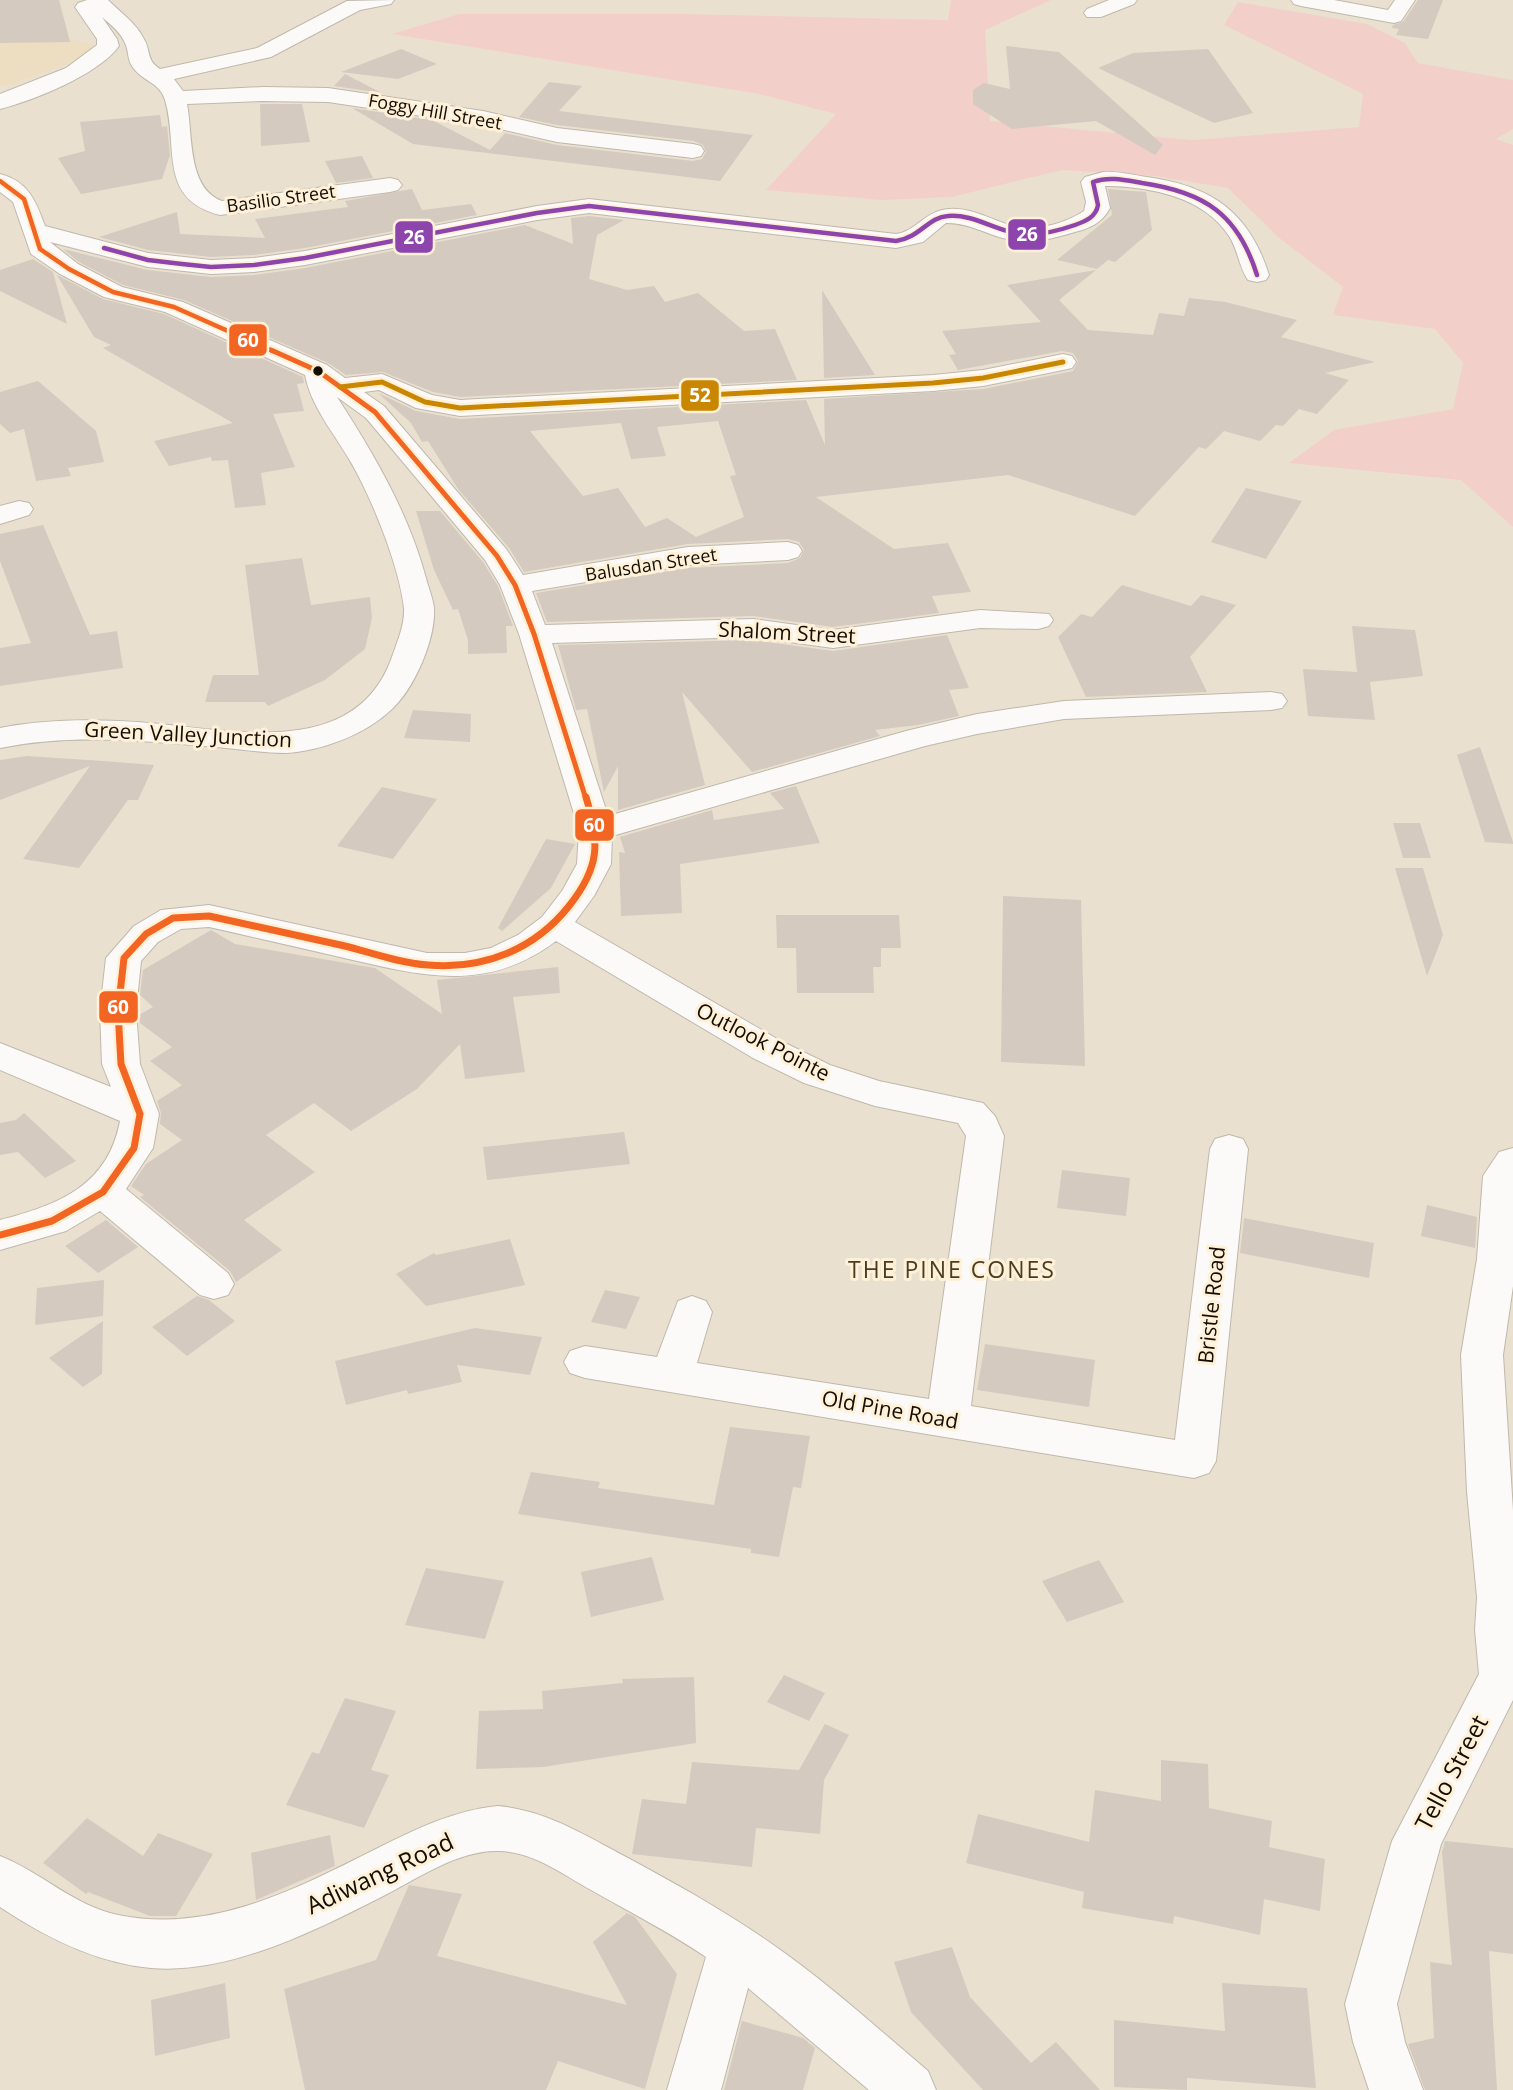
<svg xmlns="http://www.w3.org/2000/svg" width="1513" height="2090" font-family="'Open Sans',sans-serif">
<rect width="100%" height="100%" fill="#eae0d0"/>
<!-- built -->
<path fill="#edddc1" d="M0,0L16,27L95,45L77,60L7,86L0,84Z"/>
<!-- green -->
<path fill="#f2d0c9" d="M951,0H1051L985,30L990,121L1192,140L1359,127L1363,94L1224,25L1238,2L1367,24L1405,43L1418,63L1513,80V129L1496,139L1513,145V527L1461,480L1289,463L1334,430L1453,409L1463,363L1435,329L1333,315L1343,287L1278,237L1228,188L1155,176L1062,170L952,197L881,200L766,190L836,114L759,94L392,34L459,14H685L948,20Z"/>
<!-- building -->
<path fill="#d4cabf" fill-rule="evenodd" d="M0,0H59L70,42L0,43Z
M1418,0H1443L1428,39L1396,35L1399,29L1392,28L1393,25L1403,22Z
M1006,46L1059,52L1163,145L1155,155L1096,121L1012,129L973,104V90L984,83L1010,89Z
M401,49L437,64L398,79L341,72Z
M1208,49L1253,113L1214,123L1098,68L1133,53Z
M345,74L374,89L382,93L334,86Z
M549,82L582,86L559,111L753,135L720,181L413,144L352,108L432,120L490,150L505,133L557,145L693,161L702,159L706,152L703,145L694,141L557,125L519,117Z
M260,104H302L310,142L261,146Z
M160,115L162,127L167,126L170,155L162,179L81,194L58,158L85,151L80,122Z
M362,156L373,178L336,183L325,161Z
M412,189L422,210L471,204L477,215L305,248L254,255L211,257L148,250L99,237L177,212L180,234L265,238L255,219L348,207L345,201Z
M1108,189L1146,192L1152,230L1115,262L1108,260L1097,269L1057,260L1112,215Z
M589,216L624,220L597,235L589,279L627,290L654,286L665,302L698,293L744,331L775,329L797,380L460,397L433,392L383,372L346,375L328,363L184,300L123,285L79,262L63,249L148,270L211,277L254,275L305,268L525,225L573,244L571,218Z
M33,259L53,272L67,324L0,291V270Z
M1096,270L1059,300L1088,330L1153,335L1159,313L1184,316L1189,298L1225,302L1297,320L1281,337L1375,362L1325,373L1349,380L1317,414L1299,409L1283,426L1276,425L1260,441L1224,431L1206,449L1199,447L1135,516L1008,475L816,497L894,549L948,543L971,592L932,596L939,613L833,627L753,616L547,622L536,593L688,568L788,563L800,558L804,550L799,542L788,539L688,544L524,572L509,548L458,489L428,441L422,442L411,423L378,393L416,411L460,419L806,400L825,445L824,399L983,389L1073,371L1078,361L1073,353L1062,351L958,370L949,355L956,354L942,331L1041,322L1007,285ZM718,421L736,475L730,476L744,517L696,537L667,518L645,527L618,488L583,496L530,431L621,423L631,459L666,456L657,427Z
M57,275L103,299L164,314L303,377L304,383L297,384L304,411L273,414L295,467L261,473L266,505L235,508L228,460L212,461L211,457L169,466L154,441L233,423L103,348L111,345L94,337Z
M822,290L875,375L824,378Z
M38,381L96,431L104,462L68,468L71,476L36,481L24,429L10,433L0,424V392Z
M1246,488L1302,501L1266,559L1211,542Z
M416,511H440L483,562L498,586L513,626H506L507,653L468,654V640L458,609L453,610L434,570Z
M43,525L90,635L117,631L123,668L0,686V648L31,643L0,561V534Z
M302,558L311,605L370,597L372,618L365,649L325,680L268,706L265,702H205L213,675H259L245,565Z
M1122,585L1191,606L1201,595L1236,605L1190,657L1207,692L1086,697L1058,637L1081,614L1092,617Z
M1352,626L1415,630L1423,676L1370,682L1375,720L1308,716L1303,669L1357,672Z
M947,635L969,688L949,690L959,716L918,725L875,730L880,736L752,772L682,692L705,785L618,810V766L604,792L587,709L576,710L558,645L753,640L833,651Z
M413,710L471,714L470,742L404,738Z
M1480,747L1513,842V844L1485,842L1457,755Z
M27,756L103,761L154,765L138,800H128L79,868L23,859L90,766L0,800V760Z
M796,786L820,843L680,864L682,913L621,916L619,852L625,853L620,837L712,810L714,820L784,809L770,793Z
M382,787L437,799L393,859L337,846Z
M1393,823H1420L1431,858H1403Z
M546,839L575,844L551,888L502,931L498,928Z
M1395,868H1423L1443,935L1427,976Z
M1003,896L1081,900L1085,1066L1001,1062Z
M776,915H899L901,948H881V967H873L874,993H797L796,948H777Z
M211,930L235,944L375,968L442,1014L437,980L558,967L560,993L513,997L525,1072L465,1079L460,1044L417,1089L351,1131L314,1103L266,1135L315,1172L244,1220L282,1250L236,1282L230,1271L140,1197L144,1195L131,1186L146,1164L182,1140L160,1124L161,1113L157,1101L182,1085L150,1061L172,1047L140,1023L139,1015L153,1007L140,995L143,970Z
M24,1113L76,1161L45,1178L18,1152L0,1155V1123L16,1120Z
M624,1132L630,1164L487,1180L483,1147Z
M1062,1170L1130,1178L1126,1216L1057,1208Z
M1427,1205L1477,1217L1475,1248L1421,1236Z
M1244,1218L1374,1243L1369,1278L1240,1253Z
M106,1220L138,1247L98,1273L65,1246Z
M510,1239L525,1285L426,1306L396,1274L434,1253L436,1255Z
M104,1280L103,1316L35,1325L37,1288Z
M605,1290L640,1297L626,1329L591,1322Z
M197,1296L209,1300L235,1321L187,1356L152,1327Z
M103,1321L102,1374L83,1387L49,1358Z
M475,1328L542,1337L530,1375L457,1365L462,1382L408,1394L407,1390L346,1405L335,1361Z
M985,1344L1095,1360L1089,1407L977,1390Z
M730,1427L810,1436L801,1488L793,1487L779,1557L751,1553V1549L518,1514L531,1472L600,1482L598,1488L714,1505Z
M652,1557L664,1600L591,1617L581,1572Z
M1099,1560L1124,1602L1067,1622L1042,1581Z
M426,1568L504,1581L485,1639L405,1625Z
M784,1675L825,1693L809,1721L767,1702Z
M694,1677L696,1743L543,1767L476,1769L479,1711L543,1709L542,1691L623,1683L622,1679Z
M345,1698L396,1711L371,1770L389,1775L364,1828L286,1805L312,1752L319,1754Z
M825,1724L849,1735L824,1780L820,1834L756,1828L752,1867L632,1854L642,1799L686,1804L692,1762L799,1770Z
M1161,1760L1208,1764L1209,1808L1272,1821L1269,1847L1325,1859L1320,1911L1264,1899L1260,1935L1174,1916L1173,1924L1082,1908L1084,1892L966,1863L978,1814L1089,1842L1095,1790L1161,1801Z
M87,1818L143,1856L158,1833L213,1854L176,1916H150L88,1892L86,1894L43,1863Z
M330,1835L335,1866L256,1900L251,1853Z
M1445,1841L1513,1848V1954L1489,1951L1497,2090H1425L1408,2044L1434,2038L1430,1962L1452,1965L1442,1852Z
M409,1885L462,1894L437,1956L627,2005L593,1942L627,1913L635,1917L677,1974L645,2089L558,2061L546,2090H305L284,1989L376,1960Z
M952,1947L970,1997L1031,2063L1056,2042L1100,2090H983L911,2012L894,1962Z
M225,1983L230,2038L155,2056L151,2000Z
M1222,1983L1307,1988L1316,2088L1187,2078V2090L1114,2087V2020L1225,2031Z
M742,2021L803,2038L815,2048L803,2090H724Z"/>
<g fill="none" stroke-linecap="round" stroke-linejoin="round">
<defs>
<path id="minor" d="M87,0H108C120,12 136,23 144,39C151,51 146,60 160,69L257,48L347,1L394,0L391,4L360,10L271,57L174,79L183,91L263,87L328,88L483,111L557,128L693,144L701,146L704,151L701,156L693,158L557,142L483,125L328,102L263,101L187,104C193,135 187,188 222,201L390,178L398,180L402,185L398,190L390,192L220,215C157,199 179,147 165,100C160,83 145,82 135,70C126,61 130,51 124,41C120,32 110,24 102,17L117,39L119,46C98,75 34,100 0,109V94L66,68L97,45V39L75,7L78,3Z
M1109,0H1137L1134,4L1101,17H1087L1084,13L1087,9Z
M1291,0H1334L1388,10L1395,0H1415L1401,21L1394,23L1301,6L1294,4Z
M1103,172C1118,171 1132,175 1147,177C1212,186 1249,212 1269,275L1266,280L1257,282L1248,280C1239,267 1238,250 1229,236C1204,197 1151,187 1109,186H1105L1110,208C1102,223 1090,228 1075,232C1049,240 1026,245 999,237C981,231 966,223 946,223L923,242L896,248L589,213L537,220L305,265L254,272L211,274L148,267L50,242L78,264L122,287L183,302L327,365L345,378L382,374L432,395L460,400L933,375L983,370L1063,354L1072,356L1076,362L1072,368L1063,370L983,386L933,391L460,416L416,408L379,390L364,392L384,406L507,550L523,575L688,547L788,542L798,545L802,551L798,557L788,560L688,565L532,591L545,625L753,619L833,630L980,610L1049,614L1053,620L1049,626L1038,629L980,628L833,648L753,637L552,643L608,816L906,731L977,714L1064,701L1271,692L1282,694L1287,701L1282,708L1271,710L1064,719L977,734L925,746L612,836L611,864L594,896L575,922L779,1040L830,1065L879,1081L983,1103L995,1116L1004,1136L971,1406L1175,1440L1210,1149L1215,1139L1229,1135L1243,1139L1248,1149L1216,1461L1209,1473L1194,1478L585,1378L570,1373L564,1362L570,1351L585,1346L657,1357L678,1301L692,1296L706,1301L712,1312L697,1363L929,1399L966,1136L958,1123L875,1106L804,1083L753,1058L556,941C484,995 419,975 340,957C296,947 253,937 209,927L181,929L158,942L141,961L136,1011L140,1064L159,1114L153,1148L126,1189L228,1273L234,1284L228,1295L214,1299L200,1295L100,1211L66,1231L0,1250V1220C58,1205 108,1186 120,1121L0,1070V1043L111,1087L102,1064L100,1011L106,958L134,926L161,910L209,905L427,953H465L491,948L518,935L542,917L562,891L577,864L579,830L519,634L500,585L485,560L366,418L337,397C374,454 408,512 426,578C428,587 433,598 434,608C436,639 414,689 392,709C366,734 322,751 286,753C263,753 239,749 217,747C145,741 72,733 0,748V728C45,719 92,719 137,722C226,728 357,764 393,654C398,640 405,623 404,608C399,565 371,496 349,459C333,432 311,406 305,375L165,312L104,297L60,274L31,254L13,202L0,192V174C28,181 36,201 45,226L148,253L211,260L254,258L305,251L537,206L589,199L896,234C917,231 924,211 949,209C973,207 994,222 1017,227C1038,231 1066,223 1084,211L1086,202L1081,182L1085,177Z
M19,501L29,503L33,509L29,515L0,524V506Z
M1513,1148V1286L1503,1355L1513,1511V1700L1441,1844L1397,2004L1405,2042L1423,2090H1369L1353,2042L1345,2004L1392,1841L1479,1674L1475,1630L1477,1597L1467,1492L1461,1355L1477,1259L1483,1176L1499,1152Z
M498,1806C545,1810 585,1835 626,1857C676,1884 725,1911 772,1944C827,1982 877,2028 928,2071L936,2090H869L748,1988L721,2090H667L706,1957C669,1932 630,1912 591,1890C562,1874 534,1852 499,1851C459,1850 422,1876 387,1894C319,1929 229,1975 151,1968C96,1963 45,1937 0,1907V1856C41,1872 74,1906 118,1915C210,1934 294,1890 374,1850C414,1830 454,1810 498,1806Z"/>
</defs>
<!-- minor casing -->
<use href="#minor" stroke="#bfb8ab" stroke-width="2"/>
<!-- minor -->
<use href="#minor" fill="#fcfaf8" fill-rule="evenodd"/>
<defs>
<path id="bus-1-far2" d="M0,181L24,199L40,249L69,269L113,292L174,307L275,352"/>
<path id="bus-1-far1" d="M271,350L318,371L375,412L497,556L515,585L534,634L586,799"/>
<path id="bus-1" d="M0,1235L52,1221L103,1192L134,1148L140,1114L121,1064L118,1011L124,958L146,934L173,918L209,916C254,926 299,936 345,946C372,953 400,963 428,965C484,970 535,949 569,906C600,867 600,843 586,797"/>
<path id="bus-2" d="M104,248L148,260L182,264L211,267L254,265L305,258L537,213L589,206L896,241C921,237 928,217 948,216C970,214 990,227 1011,232C1032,238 1055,232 1075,225C1086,221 1096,217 1098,205L1093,182C1109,176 1125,180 1142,183C1204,192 1238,214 1257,275"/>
<path id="bus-3" d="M340,387L382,382L425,402L460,408L933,383L983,378L1063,362"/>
</defs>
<!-- bus-1-far2 casing -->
<use href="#bus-1-far2" stroke="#fff1d8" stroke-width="8"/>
<!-- bus-1-far1 casing -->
<use href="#bus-1-far1" stroke="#fff1d8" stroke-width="10"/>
<!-- bus-1 casing -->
<use href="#bus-1" stroke="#fff1d8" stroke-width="12"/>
<!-- bus-2 casing -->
<use href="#bus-2" stroke="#fff1d8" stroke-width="8"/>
<!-- bus-3 casing -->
<use href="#bus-3" stroke="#fff1d8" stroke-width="10"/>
<!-- bus-1-far2 -->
<use href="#bus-1-far2" stroke="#f26522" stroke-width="4.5"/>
<!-- bus-1-far1 -->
<use href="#bus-1-far1" stroke="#f26522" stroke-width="5"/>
<!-- bus-1 -->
<use href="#bus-1" stroke="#f26522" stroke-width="7"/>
<!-- bus-2 -->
<use href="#bus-2" stroke="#8e44ad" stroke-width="4.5"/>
<!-- bus-3 -->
<use href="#bus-3" stroke="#c98701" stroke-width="5"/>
</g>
<!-- markers -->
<circle fill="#130d04" stroke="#fff1d8" stroke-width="2.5" cx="318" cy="371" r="6"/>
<g text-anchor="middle" stroke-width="6" stroke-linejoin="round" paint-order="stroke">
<!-- far-street labels -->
<g font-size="18" fill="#130d04" stroke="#fff1d8">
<text transform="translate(435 112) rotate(10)" y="6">Foggy Hill Street</text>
<text transform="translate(281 199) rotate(-8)" y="6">Basilio Street</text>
<text transform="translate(651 565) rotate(-9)" y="6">Balusdan Street</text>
</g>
<!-- street labels -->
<g font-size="21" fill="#130d04" stroke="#fff1d8">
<text transform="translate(787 633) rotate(3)" y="7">Shalom Street</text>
<text transform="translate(188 735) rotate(3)" y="7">Green Valley Junction</text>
<text transform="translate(763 1042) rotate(27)" y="7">Outlook Pointe</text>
<text transform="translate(1212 1305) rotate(-84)" y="7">Bristle Road</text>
<text transform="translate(890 1410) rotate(10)" y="7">Old Pine Road</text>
</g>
<!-- neighbourhood labels -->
<g font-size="23" letter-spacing="2" fill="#4b3d23" stroke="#fff1d8">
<text x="952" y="1278">THE PINE CONES</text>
</g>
<!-- near-street labels -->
<g font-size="24" fill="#130d04" stroke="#fff1d8">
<text transform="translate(1452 1773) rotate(-62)" y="8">Tello Street</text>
<text transform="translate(380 1874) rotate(-25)" y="8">Adiwang Road</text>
</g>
</g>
<g stroke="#fff1d8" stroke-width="2.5">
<rect x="1007" y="218" width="40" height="33" rx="7" fill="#8e44ad"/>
<rect x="394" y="220" width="40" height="34" rx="7" fill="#8e44ad"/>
<rect x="228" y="323" width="40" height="34" rx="7" fill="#f26522"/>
<rect x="680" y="379" width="40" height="33" rx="7" fill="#c98701"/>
<rect x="574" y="808" width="41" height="34" rx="7" fill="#f26522"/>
<rect x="98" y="990" width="41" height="34" rx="7" fill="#f26522"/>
</g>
<g font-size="19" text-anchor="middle" font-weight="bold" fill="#fff">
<text x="1027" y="241">26</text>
<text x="414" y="244">26</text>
<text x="248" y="347">60</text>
<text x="700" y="402">52</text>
<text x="594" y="832">60</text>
<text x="118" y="1014">60</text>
</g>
</svg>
